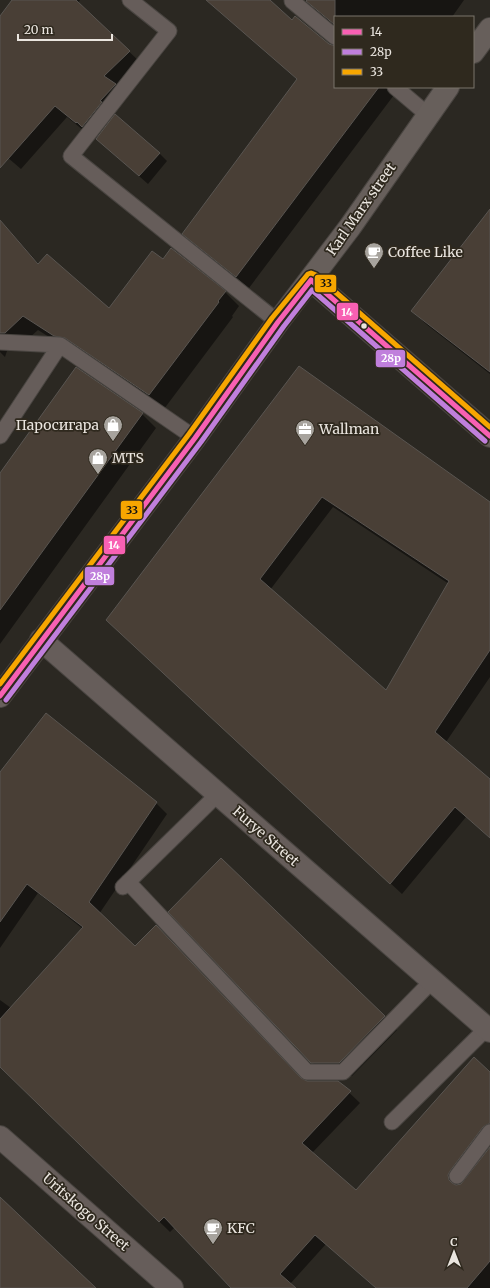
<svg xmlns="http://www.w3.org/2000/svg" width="490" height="1288" font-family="Merriweather,serif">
<rect width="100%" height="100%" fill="#2b2822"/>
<!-- shadow -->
<path fill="#0007" fill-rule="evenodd" d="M14,0H80L78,3L141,63L118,87L127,97L112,114L113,115L95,138L90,134L89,135L67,117L21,169L0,151V19Z
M206,0H269L292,21L329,45L335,47V87H400L249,288L196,246L183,233L298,80Z
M308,0H464L452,17H335V27L319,13L307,1Z
M106,147L159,153L167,161L148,184Z
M490,210V374L426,324L413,311Z
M0,220L39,264L109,310L163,261L225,292L239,306L232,316L233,317L164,409L38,330L19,347L11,348L7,351L5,357L0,352Z
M299,367L490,503V677L446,742L490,781V838L466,817L402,894L118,630ZM333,507L449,584L387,691L270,590Z
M142,414L156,428L0,644V474Z
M0,773L156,803L167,814L99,914L135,948L301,1080L307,1082H338L360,1103L312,1153L356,1192L490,1073V1143L460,1182L458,1186L461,1185L490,1149V1288H376L326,1244L290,1284L294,1288H232L175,1227L170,1232L0,1066V1000L11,1008L83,929L38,893L0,948Z
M221,859L397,1030L352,1076H325L312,1062Z"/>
<!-- building -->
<path fill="#493f36" stroke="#595551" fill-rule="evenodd" d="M12,0H76L130,51L104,76L116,84L100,101L102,102L82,127L77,122L76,123L55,106L0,168V16Z
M206,0H270L292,20L295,16L329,44L335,46V87H379L236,277L182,234L297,79Z
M307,0H335V25L306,1Z
M115,114L160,153L139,176L96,139Z
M490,209V372L411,311Z
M0,220L38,264L47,254L109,308L152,251L163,259L171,248L226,291L218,301L219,302L149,395L65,338L54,336L23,316L5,333H0Z
M299,366L490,502V650L435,732L490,779V838L455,807L390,884L106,620ZM322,497L449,581L386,690L260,579Z
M76,367L143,413L0,610V473Z
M46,713L157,802L89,902L135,946L156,925L301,1078L307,1081H338L351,1091L302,1143L356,1190L474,1057L490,1072V1123L483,1127L450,1171L448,1175L449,1180L452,1183L456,1185L461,1184L490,1147V1261L467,1288H376L315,1235L280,1274L296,1288H231L164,1217L159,1222L0,1067V1019L83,927L27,884L0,922V772Z
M221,858L385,1016L339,1063H311L168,912Z
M0,1197L96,1288H0Z"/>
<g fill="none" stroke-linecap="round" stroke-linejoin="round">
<defs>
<path id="service" d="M130,0L169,31L71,156L278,322
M293,0L292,1L335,37
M395,87L428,115
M0,342L60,345L195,438
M0,436L60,345
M128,882L307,1072H343L432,981
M123,887L218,794
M392,1122L487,1028
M457,1176L490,1132"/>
<path id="pedestrian" d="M0,1137L172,1288"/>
<path id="tertiary" d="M311,280L490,436
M41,640L490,1031"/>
<path id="secondary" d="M473,52L490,29
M0,696L195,438L278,322L350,227L448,87"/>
</defs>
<!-- service casing -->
<use href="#service" stroke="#494541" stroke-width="17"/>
<!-- pedestrian casing -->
<use href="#pedestrian" stroke="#494541" stroke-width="24"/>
<!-- tertiary casing -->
<use href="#tertiary" stroke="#494541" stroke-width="24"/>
<!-- secondary casing -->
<use href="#secondary" stroke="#494541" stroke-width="24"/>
<!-- service -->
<use href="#service" stroke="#665d5a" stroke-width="15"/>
<!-- pedestrian -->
<use href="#pedestrian" stroke="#665d5a" stroke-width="22"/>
<!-- tertiary -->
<use href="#tertiary" stroke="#665d5a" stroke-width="22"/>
<!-- secondary -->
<use href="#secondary" stroke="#675f5b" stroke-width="22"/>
<defs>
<path id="bus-1" d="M0,696L195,438L278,322L311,280L490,436"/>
<path id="bus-2" d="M6,700L201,442L284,326L312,290L485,441"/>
<path id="bus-3" d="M0,684L189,434L272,318L308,274L311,273L316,275L490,427"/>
</defs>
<!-- bus-1 casing -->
<use href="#bus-1" stroke="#2f291e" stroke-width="8"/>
<!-- bus-2 casing -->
<use href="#bus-2" stroke="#2f291e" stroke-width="8"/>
<!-- bus-3 casing -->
<use href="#bus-3" stroke="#2f291e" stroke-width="8"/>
<!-- bus-1 -->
<use href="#bus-1" stroke="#f860b3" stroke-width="5"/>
<!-- bus-2 -->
<use href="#bus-2" stroke="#c07fdc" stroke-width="5"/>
<!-- bus-3 -->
<use href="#bus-3" stroke="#f7a600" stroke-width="5"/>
</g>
<!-- icons -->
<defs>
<symbol id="cafe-pin" viewBox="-11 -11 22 30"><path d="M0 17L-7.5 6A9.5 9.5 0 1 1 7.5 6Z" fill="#a7a39d" stroke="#2f291e"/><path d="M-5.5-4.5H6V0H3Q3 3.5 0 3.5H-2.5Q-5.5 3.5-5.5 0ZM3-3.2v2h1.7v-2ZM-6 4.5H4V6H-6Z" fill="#fff"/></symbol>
<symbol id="shop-pin" viewBox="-11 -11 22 30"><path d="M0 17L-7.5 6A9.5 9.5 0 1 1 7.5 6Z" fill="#a7a39d" stroke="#2f291e"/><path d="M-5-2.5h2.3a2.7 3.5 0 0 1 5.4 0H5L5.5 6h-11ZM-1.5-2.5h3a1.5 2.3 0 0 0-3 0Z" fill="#fff"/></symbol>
<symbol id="office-pin" viewBox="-11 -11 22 30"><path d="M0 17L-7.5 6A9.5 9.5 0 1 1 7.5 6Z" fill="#a7a39d" stroke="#2f291e"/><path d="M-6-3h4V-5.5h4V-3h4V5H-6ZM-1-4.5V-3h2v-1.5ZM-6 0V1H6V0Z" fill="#fff"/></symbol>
</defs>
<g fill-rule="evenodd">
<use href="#cafe-pin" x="363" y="241" width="22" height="30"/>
<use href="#shop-pin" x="102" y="414" width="22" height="30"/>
<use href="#office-pin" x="294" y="418" width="22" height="30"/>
<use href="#shop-pin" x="87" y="447" width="22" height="30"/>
<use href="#cafe-pin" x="202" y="1217" width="22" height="30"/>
</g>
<!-- markers -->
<circle fill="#eae5df" stroke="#2f291e" stroke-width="1.5" cx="364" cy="326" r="3.5"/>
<g text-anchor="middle" stroke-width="3.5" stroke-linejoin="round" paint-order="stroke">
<!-- street labels -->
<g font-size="14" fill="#eae5df" stroke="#2f291e">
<text transform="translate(361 209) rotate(-55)" y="5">Karl Marx street</text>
<text transform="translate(266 836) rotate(41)" y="5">Furye Street</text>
<text transform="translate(86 1212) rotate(41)" y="5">Uritskogo Street</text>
</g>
<!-- poi labels -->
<g font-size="14" fill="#eae5df" stroke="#2f291e" text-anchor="start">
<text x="388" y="257">Coffee Like</text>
<text x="99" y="430" text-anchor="end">Паросигара</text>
<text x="319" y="434">Wallman</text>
<text x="112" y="463">MTS</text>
<text x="227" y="1233">KFC</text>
</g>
</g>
<g stroke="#2f291e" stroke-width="1.5">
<rect x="314" y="274" width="23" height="19" rx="4" fill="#f7a600"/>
<rect x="336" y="302" width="23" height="19" rx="4" fill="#f860b3"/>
<rect x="375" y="349" width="31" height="19" rx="4" fill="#c07fdc"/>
<rect x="120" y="500" width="23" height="20" rx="4" fill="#f7a600"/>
<rect x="103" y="535" width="23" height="20" rx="4" fill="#f860b3"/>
<rect x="84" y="566" width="31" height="20" rx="4" fill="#c07fdc"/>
</g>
<g font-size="11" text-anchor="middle" font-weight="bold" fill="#fff">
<text x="347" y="316">14</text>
<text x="391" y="362">28р</text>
<text x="114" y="549">14</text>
<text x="100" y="580">28р</text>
</g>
<g font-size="11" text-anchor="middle" font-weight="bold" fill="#111">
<text x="326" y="287">33</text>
<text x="132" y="514">33</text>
</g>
<!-- legend -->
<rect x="334" y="16" width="140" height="72" fill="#2f291e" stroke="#7a746b"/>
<rect x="342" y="29" width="20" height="6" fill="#f860b3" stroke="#7a746b"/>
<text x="370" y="36" font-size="12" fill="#eae5df">14</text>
<rect x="342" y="49" width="20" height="6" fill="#c07fdc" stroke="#7a746b"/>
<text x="370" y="56" font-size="12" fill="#eae5df">28р</text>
<rect x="342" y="69" width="20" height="6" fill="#f7a600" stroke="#7a746b"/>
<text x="370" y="76" font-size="12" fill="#eae5df">33</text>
<!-- north arrow -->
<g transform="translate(454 1252)" stroke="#2f291e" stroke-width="3" paint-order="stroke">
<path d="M0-3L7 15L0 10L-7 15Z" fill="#eae5df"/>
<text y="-6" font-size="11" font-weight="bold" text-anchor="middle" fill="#eae5df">С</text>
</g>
<!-- scale -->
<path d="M18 34v6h94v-6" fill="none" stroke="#eae5df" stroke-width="2"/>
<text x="24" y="34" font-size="12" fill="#eae5df" stroke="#2f291e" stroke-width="3" paint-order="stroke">20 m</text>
</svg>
